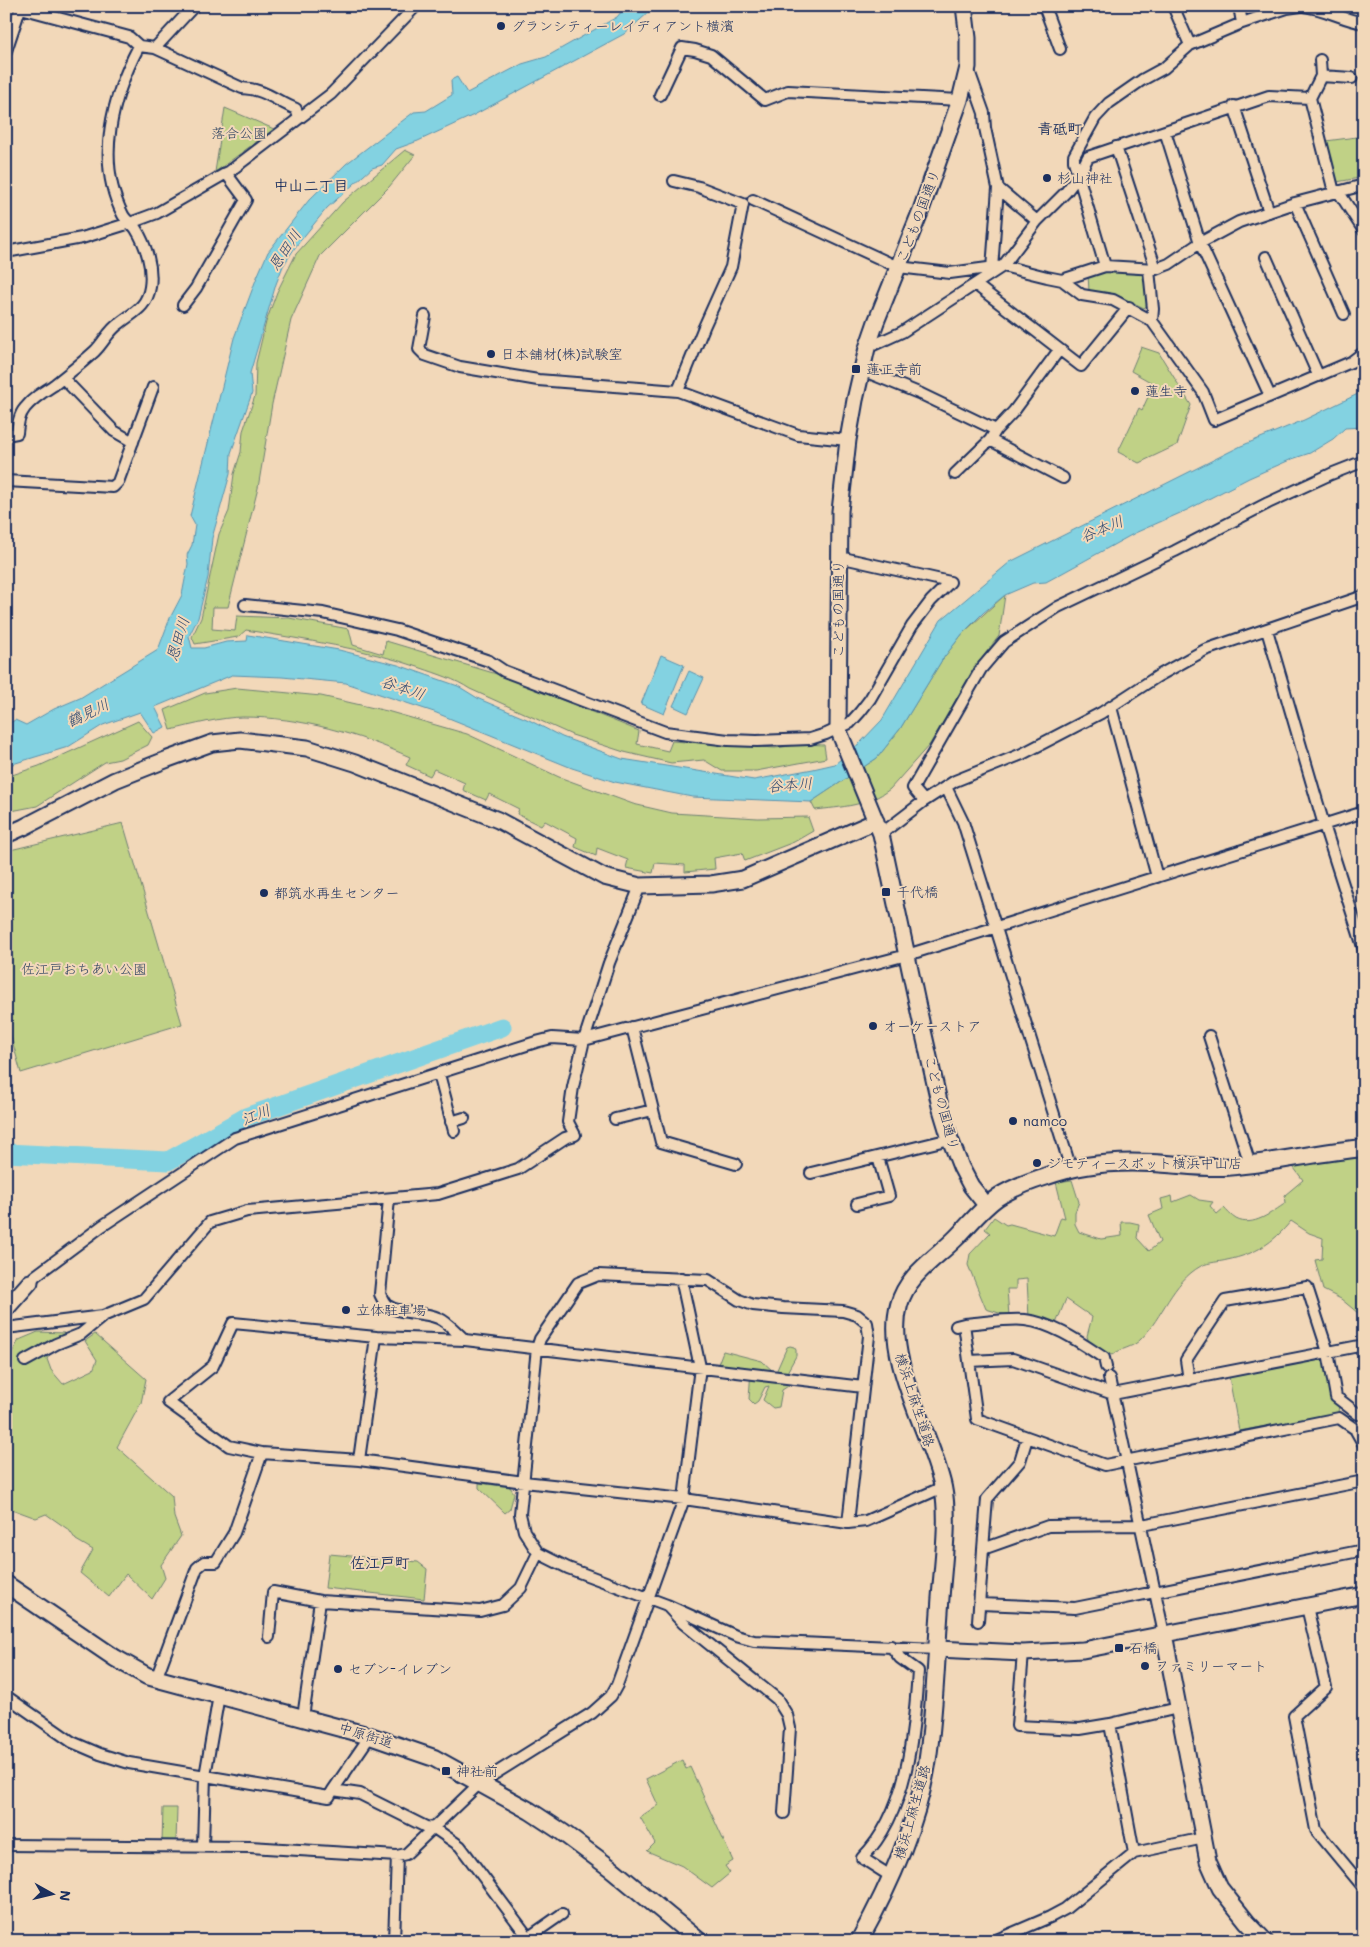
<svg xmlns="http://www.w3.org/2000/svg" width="1370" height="1947" font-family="Mali,'Klee One',sans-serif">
<rect width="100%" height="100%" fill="#f2d8b9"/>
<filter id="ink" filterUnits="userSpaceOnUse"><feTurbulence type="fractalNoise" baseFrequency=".02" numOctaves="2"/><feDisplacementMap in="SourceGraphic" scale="10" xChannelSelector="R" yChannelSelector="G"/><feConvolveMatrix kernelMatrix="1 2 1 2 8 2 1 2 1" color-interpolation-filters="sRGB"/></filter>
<g filter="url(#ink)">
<!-- green -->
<path fill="#c0d186" stroke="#6e8072" d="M225,108L274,129L215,172Z
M1364,136V177L1337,182L1333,174L1326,141Z
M405,150L415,155L389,187L320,256L291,320L272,404L258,488L228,607H213L212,629L235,631L237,616L289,618L349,629L353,645L383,654L386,641L500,675L639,731L637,744L668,751L672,741L775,748L804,744L824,745L826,758L756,771H722L704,760L671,763L624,752L572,735L470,689C455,679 438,674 421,668C364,648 305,640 246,630L238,637L195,644L192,637L201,618L219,534L229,511L234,474L241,452L243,431L255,396L256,363L266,322L277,292L296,254L343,202Z
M1099,271H1111L1146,275L1148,305L1144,308L1119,296L1089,291L1088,275Z
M1141,347L1159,353L1191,405L1177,445L1139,463L1118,452L1139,408L1142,410L1154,384L1131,371Z
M1005,595L999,636L975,667L930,744L890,789C868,806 841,807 815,810L811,802L877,758L900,729L942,660L963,633Z
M237,688L321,696L387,711L467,734L559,777L633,804L672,813L758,818L808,817L813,831L794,842L745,861L742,853L714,858L715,869L685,872V865L655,863L653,873L626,868L628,860L597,848L596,856L575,847L577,838L545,821L541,826L517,814L519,809L489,794L486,800L463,790L465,783L434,769L430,776L406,765L410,757C358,734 301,717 243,717C222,717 192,725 171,730L165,710L205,693Z
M138,721L152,737L148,745L120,759L105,762L37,806L6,812V777L39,766Z
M123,823L182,1024L21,1073L6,1018V851Z
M1358,1155L1364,1157V1318L1341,1299L1323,1290L1315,1260L1322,1259L1323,1238L1309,1233L1291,1221C1273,1243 1256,1254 1227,1260C1220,1262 1209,1262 1201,1266C1172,1282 1163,1317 1141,1339C1133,1348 1121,1348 1112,1355L1089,1343L1087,1336L1092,1317L1066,1299L1055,1326L1029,1318L1027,1279L1016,1280V1289H1007L1009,1316L986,1309L968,1265L970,1254L990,1233L985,1229L994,1217L1006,1225L1010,1224L1054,1236L1061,1217L1065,1218L1056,1182L1072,1180L1079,1202L1075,1212V1224L1079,1232L1101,1239L1122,1236L1121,1222H1130L1139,1224L1137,1238L1149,1251L1160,1242L1149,1215L1163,1209L1161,1199L1172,1196L1173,1202L1191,1195L1199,1200L1213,1202L1210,1206L1217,1214L1224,1208C1227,1211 1231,1216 1236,1219C1253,1228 1272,1212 1286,1203L1285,1195L1303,1180L1291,1164Z
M38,1332L64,1333L47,1359L51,1370L63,1384L93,1370L97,1360L85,1341L95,1334L146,1379L141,1403L117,1447L172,1496L174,1517L181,1536L161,1565L165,1578L152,1599L126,1574L109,1597L80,1573L93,1550L76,1540L69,1530L46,1514L36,1518L6,1507V1363L19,1340Z
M790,1346L794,1347L796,1350V1356L786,1374L793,1383L782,1390L779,1407L773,1408L763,1400L769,1386L765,1387L758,1401L754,1404L749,1399L751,1369L718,1364L723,1351L762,1361L774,1372H776L787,1347Z
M1325,1359L1333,1402L1339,1404L1338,1413L1239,1431L1229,1377Z
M479,1483L510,1487L514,1493L510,1509L505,1513L479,1488Z
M329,1554L418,1562L427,1569L424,1599L325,1588Z
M682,1760L686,1769L690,1767L733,1861L725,1866L730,1873L712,1888L682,1866L647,1851L655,1843L640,1817L658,1805L646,1779Z
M163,1808H177L176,1843L162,1842Z"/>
<!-- water -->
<path fill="#83d2e1" stroke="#5991ad" d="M626,6H656L624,34L474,115L418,141L396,149L382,165L372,168L327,208L296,246L283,266L276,284L250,373L252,393L231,453L230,474L212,538L208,577L198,618L189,636L192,648H204L226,642L247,641L248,635L339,650L398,665L458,686L479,699L529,720L562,737L622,759L754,780L813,769L835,764L860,743L882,720L941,620L1010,562L1241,446L1304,420L1364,391V427L1345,428L1333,439L1310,453L1292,459L1249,478L1187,510L1135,533L1046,582L1033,583L1005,595L983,613L963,633L942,660L900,729L877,758L811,802L692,797L615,782L572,768L434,712L346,683L282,677L232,675L155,707L165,727L154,733L140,712L103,725L68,747L6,766V725L15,720L26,725L54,709L80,698L158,650L170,618L182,595L188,564L187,555L192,545L195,525L190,516L234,338L257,277L268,252L309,200L346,164L414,112L426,111L452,95L451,80L457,77L467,93L522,64L546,57L617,17Z
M661,655L684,665L664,714L641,704Z
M689,671L704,678L688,713L673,706Z"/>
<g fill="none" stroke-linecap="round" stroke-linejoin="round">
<!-- river -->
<path stroke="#83d2e1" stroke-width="19" d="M6,1153L168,1161L246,1117L502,1027"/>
<defs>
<path id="street" d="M1044,6L1060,49
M1173,6L1190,45
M1239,6L1242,23
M1303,6C1325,8 1343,20 1364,23
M21,8L129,37L139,46L155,48L242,88C265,89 276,101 296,109L299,118
M155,48L194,6
M6,51L21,6
M1320,60L1321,76
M968,68L984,113L985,128L998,188L1037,221
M660,95L682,48L695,50L711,55L765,100L788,91L960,100
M1310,98L1321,76L1352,78
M1234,106L1269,212
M1165,131L1200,243L1270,396
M1116,147L1156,269
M674,181L699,187L743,204L731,267L704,327L678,391
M1338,191L1364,231
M753,200L898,267L950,273L1003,266L1047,277L1062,280L1105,266L1156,269L1169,264L1200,243L1239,222L1295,203L1364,185
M1295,203L1344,314
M6,252L82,238L130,223L157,213L230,171L331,94L416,6
M1266,257L1318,375
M1105,266L1074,161V156L1095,118L1109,103L1142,80L1164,68L1190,45L1242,23L1287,8L1301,6
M992,269L998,188
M1149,270L1153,309L1152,321
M1062,280L1082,295L1113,300L1152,321L1203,392L1214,420L1351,362L1364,352
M976,285L1081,366L1129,307
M183,305L196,288L246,200L226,173
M425,316L419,349L425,355L460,367L538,380L678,391L798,435L848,440
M867,348L902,332L1003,266L1037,221L1066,192L1079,175L1088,157L1269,96L1310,98L1334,192
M862,370L921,394L996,430
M63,378L114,431L133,442
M6,435L17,433C18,424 19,415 25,408C33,398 43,392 54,385C68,374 82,363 95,351C104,342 109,330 120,323C134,312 147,307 150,287C153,267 146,245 136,229C133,224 126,221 123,215C95,161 112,97 139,46
M990,440L1063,478
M955,474L990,440L996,430L1014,411L1059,350
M6,481L113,487L118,482L153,387
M839,557L950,582
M245,605L323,613L397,630L489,661L504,671L665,732L728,740L757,741L810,739L826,734L850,723L860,712L870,699L912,626L931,601L950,582
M1267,630L1324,825L1364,950
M1111,707L1157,877
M946,787L963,822L1071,1169
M924,801L913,788L981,669L1004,642L1058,607L1175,551L1268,503L1331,474L1364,461
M881,834L924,801L955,781L1022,754L1101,713L1158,676L1205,650L1364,596
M632,1027L661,1142L736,1164
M1209,1036L1250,1164
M439,1074L454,1131
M615,1119L653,1110
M451,1122L464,1118
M811,1173L950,1139
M389,1199L380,1294C382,1298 384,1304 388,1306C402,1315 422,1311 438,1318C448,1322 457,1333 465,1340
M857,1204L889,1196L878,1157
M30,1282L35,1276L102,1226L235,1138L536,1042L552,1038L584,1040L907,955L1364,812
M964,1324C982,1323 1008,1318 1025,1320C1053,1323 1081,1343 1104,1358L1106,1367
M956,1326L964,1324L977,1419L1105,1465L1339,1418L1355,1429L1364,1445
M6,1328L103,1316L144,1299L210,1222L247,1211L438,1194L518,1169L565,1138L575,1135L568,1122L573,1087L584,1040L609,963L640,886
M25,1361L56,1344L81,1334L102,1317
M969,1361L1013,1359L1113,1394L1364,1345
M1109,1378L1164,1634
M1189,1380L1186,1360L1225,1301L1307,1287L1328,1352L1336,1397L1358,1414L1364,1413
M863,1387L465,1340L376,1337L233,1323L213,1366L168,1402L229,1446L262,1453L359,1460L524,1482L684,1499L848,1523L866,1521L943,1487
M1027,1438L1020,1461L987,1499L983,1549L1048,1526L1142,1525L1364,1481
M359,1460L376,1337
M848,1523L869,1336L867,1323L857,1315L843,1311L783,1308L753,1305L739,1300L708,1280L598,1275L578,1283L540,1339L537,1348L520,1514L524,1531L538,1553L568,1568L667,1605L736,1636L754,1641L937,1649
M980,1604L1075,1608L1364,1550
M1307,1607L1326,1687L1294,1716L1316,1830L1364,1888
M669,1608L683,1623L777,1699L787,1715L790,1728L784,1813
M978,1621L983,1549
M269,1637L273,1592L320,1601L480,1611L503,1605L521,1588L538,1553
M891,1646L900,1658L918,1671C914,1733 908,1812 862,1858L892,1877
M1023,1653L1017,1726L1080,1729L1110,1724L1178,1708
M156,1679L197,1568L204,1562H216L234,1533L262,1453
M6,1696L72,1742L100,1754L129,1763L329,1797L333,1790L360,1794L426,1827L434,1828L460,1846L531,1941
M303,1717L320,1601
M1110,1724L1134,1853
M333,1790L370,1736
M6,1845L250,1847L397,1856L406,1854L480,1783L592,1713L611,1696L617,1685L684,1499L700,1367L681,1278
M203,1846L205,1776L219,1695
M529,1937L562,1914
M394,1941L397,1856
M994,1941L1050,1917L1065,1909L1134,1853L1204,1838"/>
<path id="secondary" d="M964,6L968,38V67L960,100L921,210L876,322L867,348L855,400L848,440L840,511L838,729L881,834L922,1026L940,1106L950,1139L961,1167L971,1186L987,1206
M6,835L24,827L115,780L168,759L212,743L240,740L307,748L355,763L498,820L604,877L640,886L711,884L743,879L876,821
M6,1309L30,1282
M1164,1634L1208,1861L1220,1888L1247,1922L1265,1941
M937,1649L1023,1653L1083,1650L1364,1595"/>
<path id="primary" d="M6,1584L115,1658L147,1676L370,1736L434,1758L530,1811L562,1832L613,1870L699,1941
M859,1941C889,1887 917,1825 927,1764C935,1712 936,1658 940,1605C942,1570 950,1521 943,1487C931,1432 884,1360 899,1305C907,1275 935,1259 956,1238C969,1225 982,1208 998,1197C1012,1188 1031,1181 1047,1176C1080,1164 1117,1161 1152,1163C1176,1164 1199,1168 1223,1167C1270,1164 1317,1152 1364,1148"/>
</defs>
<!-- street casing -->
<use href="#street" stroke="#1b2f5e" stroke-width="14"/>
<!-- secondary casing -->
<use href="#secondary" stroke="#1b2f5e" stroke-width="19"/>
<!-- primary casing -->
<use href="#primary" stroke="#1b2f5e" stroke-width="20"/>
<!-- street -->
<use href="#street" stroke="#f2d8b9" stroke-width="10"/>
<!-- secondary -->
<use href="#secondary" stroke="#f2d8b9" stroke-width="15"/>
<!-- primary -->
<use href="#primary" stroke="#f2d8b9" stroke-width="16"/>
</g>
</g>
<!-- markers -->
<g fill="#1b2f5e" stroke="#f2d8b9" stroke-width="2">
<circle cx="501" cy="26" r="5"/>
<circle cx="1047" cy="178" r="5"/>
<circle cx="491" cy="354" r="5"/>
<rect x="851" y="364" width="10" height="10" rx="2.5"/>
<circle cx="1135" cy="391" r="5"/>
<rect x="881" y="887" width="10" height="10" rx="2.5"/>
<circle cx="264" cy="893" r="5"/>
<circle cx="873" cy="1026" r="5"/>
<circle cx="1013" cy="1121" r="5"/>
<circle cx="1037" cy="1163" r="5"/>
<circle cx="346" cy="1310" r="5"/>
<rect x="1114" y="1643" width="10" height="10" rx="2.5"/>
<circle cx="1145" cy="1666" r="5"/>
<circle cx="338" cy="1669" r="5"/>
<rect x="441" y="1766" width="10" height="10" rx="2.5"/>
</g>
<g text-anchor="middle" stroke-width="4" stroke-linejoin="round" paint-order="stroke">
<!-- poi labels -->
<g font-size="14" fill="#1b2f5e" stroke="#f2d8b9" text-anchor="start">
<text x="511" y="31">グランシティーレイディアント横濱</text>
<text x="1057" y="183">杉山神社</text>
<text x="501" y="359">日本舗材(株)試験室</text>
<text x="866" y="374">蓮正寺前</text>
<text x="1145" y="396">蓮生寺</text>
<text x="896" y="897">千代橋</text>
<text x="274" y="898">都筑水再生センター</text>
<text x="883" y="1031">オーケーストア</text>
<text x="1023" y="1126">namco</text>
<text x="1047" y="1168">ジモティースポット横浜中山店</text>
<text x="356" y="1315">立体駐車場</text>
<text x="1129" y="1653">石橋</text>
<text x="1155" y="1671">ファミリーマート</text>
<text x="348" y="1674">セブン-イレブン</text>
<text x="456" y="1776">神社前</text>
</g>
<!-- park labels -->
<g font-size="14" fill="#344764" stroke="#f2d8b9">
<text x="239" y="138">落合公園</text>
<text x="84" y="974">佐江戸おちあい公園</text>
</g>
<!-- street labels -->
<g font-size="14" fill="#1b2f5e" stroke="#f2d8b9">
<text transform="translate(918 216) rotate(-69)" y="5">こどもの国通り</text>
<text transform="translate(838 609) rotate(-90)" y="5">こどもの国通り</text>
<text transform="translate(942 1103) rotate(75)" y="5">こどもの国通り</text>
<text transform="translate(915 1400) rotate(72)" y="5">横浜上麻生道路</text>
<text transform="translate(366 1735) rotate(17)" y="5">中原街道</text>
<text transform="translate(912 1812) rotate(-74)" y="5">横浜上麻生道路</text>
</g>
<!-- neighbourhood labels -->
<g font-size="15" font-weight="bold" fill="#1b2f5e" stroke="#f2d8b9">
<text x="1060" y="134">青砥町</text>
<text x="311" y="191">中山二丁目</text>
<text x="380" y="1568">佐江戸町</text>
</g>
<!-- water labels -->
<g font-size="15" font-style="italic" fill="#2b4772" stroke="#f2d8b9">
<text transform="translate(285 250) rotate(-56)" y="5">恩田川</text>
<text transform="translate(1102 529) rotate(-22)" y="5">谷本川</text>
<text transform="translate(178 639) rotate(-73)" y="5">恩田川</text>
<text transform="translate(403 688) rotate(19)" y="5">谷本川</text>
<text transform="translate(88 713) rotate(-26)" y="5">鶴見川</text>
<text transform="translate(790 785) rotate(-4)" y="5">谷本川</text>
<text transform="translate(256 1115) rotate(-22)" y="5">江川</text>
</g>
</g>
<!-- margin -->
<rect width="1370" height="1947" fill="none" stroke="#f2d8b9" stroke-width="25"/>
<rect x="12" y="12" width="1345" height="1922" fill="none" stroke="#1b2f5e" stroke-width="2" filter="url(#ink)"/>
<!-- north arrow -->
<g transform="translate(52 1894) rotate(98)" stroke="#f2d8b9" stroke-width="4" paint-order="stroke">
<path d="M0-4L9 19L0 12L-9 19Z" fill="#1b2f5e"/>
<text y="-8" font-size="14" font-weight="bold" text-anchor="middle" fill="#1b2f5e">N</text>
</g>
</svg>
